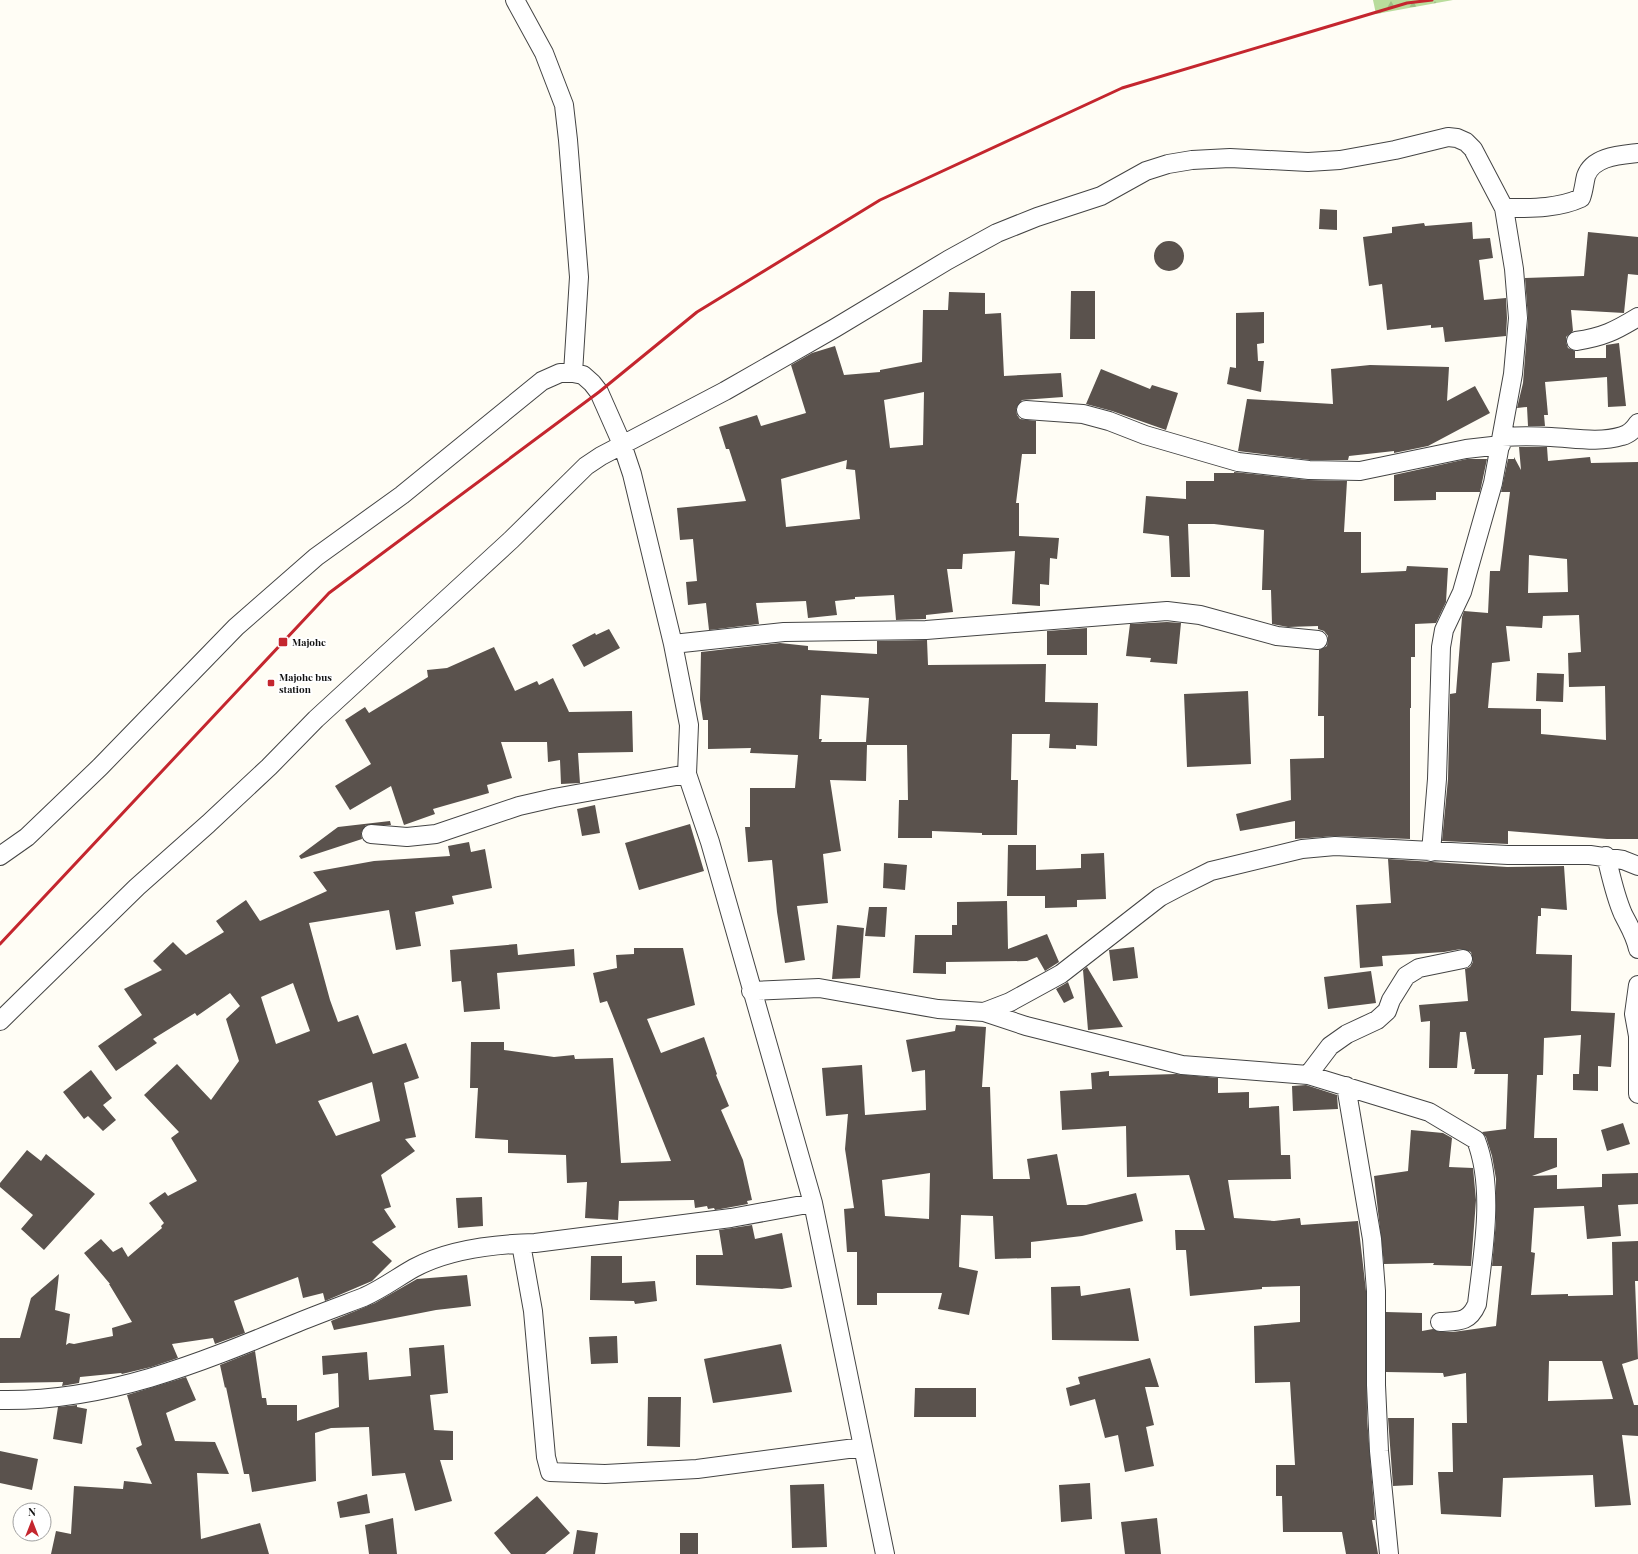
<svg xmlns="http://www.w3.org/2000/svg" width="1638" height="1554" font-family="'Playfair Display',serif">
<defs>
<pattern id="forest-firs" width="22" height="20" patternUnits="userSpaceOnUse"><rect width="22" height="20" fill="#b9dc9c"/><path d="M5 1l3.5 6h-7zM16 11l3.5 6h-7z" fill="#9ebc85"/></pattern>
</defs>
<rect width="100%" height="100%" fill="#fffdf5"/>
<!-- forest -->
<path fill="url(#forest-firs)" d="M1373,0H1453L1376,14Z"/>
<!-- building -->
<path fill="#5a524d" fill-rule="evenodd" d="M1320,209L1337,210V230L1319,229Z
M1472,222L1473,239L1490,238L1493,258L1479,260L1484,300L1506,298L1507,318L1506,336L1445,342L1443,327L1431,328V325L1387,330L1382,284L1369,286L1363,237L1392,233V227L1424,223L1425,226Z
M1588,232L1638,237V275L1628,274L1624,313L1571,310L1573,331L1566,337V342L1568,348L1575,351V358H1606V345L1619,343L1626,406L1608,407L1607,377L1545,382L1548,415H1544L1545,426H1528L1527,407L1517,408L1523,383L1528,319L1525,278L1584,276Z
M1154 256a15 15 0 1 1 30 0a15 15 0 1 1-30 0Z
M1071,291H1095V339H1070Z
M949,292L985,293V314L1001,313L1004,376L1061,373L1063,397L1022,400L1016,409L1017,415L1020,419L1036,421V454H1022L1016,503H1019V536L1059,538L1057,559L1050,558L1049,585L1040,584V606L1012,604L1015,551L963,554L962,569H947L953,612L926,615V619L896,620L894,595L855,597V599L835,601L837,615L808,618L806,601L756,603L759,624L709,630L706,603L688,605L686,582L697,581L693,539L680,540L677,508L746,501L729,449H726L719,427L757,415L761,426L806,413L791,365L812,353L835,346L844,375L880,372V370L922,362L923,310H948ZM924,392L923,445L890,448L884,400ZM847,460L846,469L855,470L860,519L786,527L781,479Z
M1264,312V343L1257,344L1258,361H1264L1261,392L1227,384L1230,367L1236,368V313Z
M1370,365L1449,367L1447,401L1475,386L1490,413L1428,446L1394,453V451L1349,456L1348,460H1310L1238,451L1247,399L1333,404L1331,369Z
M1101,369L1150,389L1152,385L1178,393L1166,430L1112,411L1086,404Z
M1519,447H1547L1548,461L1590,457L1591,463L1638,462V839H1607L1508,831V844L1442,841L1448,779L1450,694L1456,693L1462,617L1464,611L1488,613L1490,571H1500L1510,492H1501L1508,459H1514V457L1521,470ZM1529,555L1567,559L1568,592L1528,593ZM1579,615L1581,652L1568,653L1569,687L1605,686L1606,740L1541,734V709L1488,708L1492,663L1510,661L1506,626L1542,628L1543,616Z
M1467,459H1487L1480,492H1436V500L1394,501V475Z
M1234,472L1308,480L1347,481L1344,532H1361V573L1406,571L1407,566L1448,568L1446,602L1436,623L1415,624V657H1411V708H1410V839L1336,836L1295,839V821L1240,831L1236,814L1291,800L1290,759L1324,758V716H1318L1319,650L1327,646L1328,636L1324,631L1318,629V626L1288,627L1272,624L1271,590H1262L1264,530L1214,524H1188L1190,577H1171L1169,536L1143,533L1146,496L1186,499V481H1214V473H1234Z
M1167,622L1181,623L1177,664L1150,662L1151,658L1126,656L1130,624Z
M1087,628V655H1047V631Z
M609,629L620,648L584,667L572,645L595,633L596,635Z
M927,640L928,665L1046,664L1045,702L1098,703L1097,746L1076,745V749L1049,748L1050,734H1012L1011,780H1018L1017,835H982V833L932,831V838H898L899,800H908L907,745H867L866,781L830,780L841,851L823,854L828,903L797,906L805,960L785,963L777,912L772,860L748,862L745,827H750V788H795L798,755L750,753L751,748L708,749V720H703L700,700L701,652L780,643L808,646V650L877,654V641ZM821,695L869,698L866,742H821L822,739H819Z
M494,647L515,691L537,681L539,685L553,678L569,712L632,711L633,752L578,753L580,783L561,784L560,760L548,762L547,742H501L512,778L487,785L489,793L433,809L435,814L404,825L391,786L350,810L335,786L371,764L345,720L365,707L369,713L428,677L427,670L447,668Z
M1537,673L1564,674L1563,702L1536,701Z
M1248,691L1251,764L1187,767L1184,694Z
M595,805L600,833L582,836L577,809Z
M390,821L391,825H366L361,833L362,839L301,859L299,856L338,827Z
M690,824L704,871L639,890L625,843Z
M469,842L471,852L485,849L492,888L452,896L454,904L415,912L421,946L396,950L389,910L309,923L330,1000L338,1022L358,1015L373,1054L406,1043L419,1078L404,1083L416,1137L405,1139L415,1151L381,1175L391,1207L384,1209L396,1227L372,1242L392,1261L372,1281L325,1301L323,1293L303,1298L298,1277L234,1301L245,1333L215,1344L213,1338L172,1344L178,1358L151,1367L122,1374L121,1373L80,1377L79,1383L62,1386L63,1382L0,1383V1338H20L31,1298L59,1274L55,1310L70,1314L66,1345L69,1343L74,1344L113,1336L112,1328L132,1322L109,1284H110L84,1253L101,1239L113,1252L122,1247L128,1257L162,1228L161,1226L164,1223L149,1203L165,1192L168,1196L197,1181L171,1138L179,1132L144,1095L177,1064L211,1100L239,1061L226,1019L240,1006L230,993L197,1016L195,1013L153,1039L157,1043L116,1071L98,1046L142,1015L124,989L162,970L153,961L173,942L186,955L224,932L216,921L246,900L260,921L327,891L313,872L374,861L450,856L448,846ZM293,983L310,1031L276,1044L261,997ZM372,1082L380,1121L336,1136L318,1101Z
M1008,845H1036V870L1081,868V854L1104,853L1106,899L1077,900V907L1045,908V896H1007Z
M1388,859L1507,867L1564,866L1567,910L1541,908V916H1538L1536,954L1572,955L1571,1011L1615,1013L1611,1067L1598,1066V1091L1573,1090V1074H1579L1581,1035L1544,1038L1543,1075H1537L1534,1138H1557V1167L1532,1176L1557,1175V1189L1602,1187V1174L1638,1173V1204L1618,1205L1621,1236L1587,1239L1584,1206L1534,1208L1531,1252L1535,1253L1531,1295L1568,1294V1296L1613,1295L1612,1242L1638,1241V1281H1635L1638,1359L1622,1364L1634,1405H1638V1436L1622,1435L1631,1505L1595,1507L1593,1475L1503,1478L1501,1517L1441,1514L1438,1472H1453L1452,1423H1467L1466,1373L1444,1377L1443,1373L1386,1372V1312L1422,1313V1331L1433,1329L1440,1332H1453L1496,1326L1502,1266H1492L1496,1221V1179L1492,1156L1486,1137L1482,1132L1506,1129L1508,1074H1474L1475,1069H1472L1466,1032H1460L1457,1068H1429L1430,1021L1421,1022L1419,1005L1468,1001L1465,969L1470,967L1473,962L1471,952L1461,949L1444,952L1382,956L1383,966L1360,968L1356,905L1391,903ZM1549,1361H1602L1613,1399L1548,1401Z
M884,863L907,865L905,890L883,888Z
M1007,901L1008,949L1047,934L1059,962L1045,971L1037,957L1027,961L946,962V974L913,973L915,935H952V925H957V902Z
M869,907H887L885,937L865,936Z
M837,925L864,928L860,978L832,979Z
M517,944L518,955L574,949L575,966L497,973L500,1009L464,1012L461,981L452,982L450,950Z
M1134,947L1138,978L1113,981L1109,950Z
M634,948H683L695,1005L647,1019L661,1053L704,1037L717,1074L716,1075L729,1106L721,1110L743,1160L752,1200L747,1201L748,1204L715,1210L714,1208L708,1209L707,1206L695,1208L694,1200L619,1201L618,1220L585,1218L587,1182L567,1183L566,1155L508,1153V1140L475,1138L478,1088H470L471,1042H504V1050L554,1057L574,1055L575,1059L613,1058L621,1163L671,1161L607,1001L600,1003L593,973L617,968L616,955L634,954Z
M1087,967L1123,1027L1088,1030L1083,970Z
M1371,971L1376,1003L1328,1009L1324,977Z
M1068,982L1074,998L1064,1003L1056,989Z
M956,1025L986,1027L982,1087H990L993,1179H1030L1027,1159L1057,1154L1067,1205H1086L1136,1193L1143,1221L1082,1236L1031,1242V1258L995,1259L993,1216L961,1215L959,1267L978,1271L969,1315L938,1309L942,1293H877V1305H857V1252H847L844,1209L854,1208L845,1149L848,1114L826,1116L822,1068L862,1065L865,1115L926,1110L925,1070L912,1072L906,1040L955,1031ZM930,1173L929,1219L885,1216L882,1180Z
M91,1070L112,1098L103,1105L116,1120L103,1131L88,1116L84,1119L63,1092Z
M1109,1071V1076L1176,1074L1218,1078V1093L1249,1092V1108L1279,1106L1281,1155H1290L1291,1179L1228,1180L1234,1218L1274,1221L1300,1218L1301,1225L1358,1221L1366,1291L1367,1418L1375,1520H1372L1378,1554H1346L1342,1532H1283L1282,1496H1276V1465H1295L1290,1382L1255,1383L1254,1326L1300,1322V1286L1262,1287V1289L1190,1296L1186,1250H1176L1175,1230H1205L1189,1175L1127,1177L1126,1126L1062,1130L1060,1091L1092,1089L1091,1073Z
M1306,1085L1337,1095L1338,1109L1293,1111L1292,1086Z
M1623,1123L1630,1144L1607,1151L1601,1130Z
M1411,1130L1443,1133L1452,1138L1449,1167L1473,1168L1476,1200L1471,1266L1433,1265L1434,1263L1384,1264L1374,1176L1408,1171Z
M27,1150L41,1161L46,1154L95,1194L44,1250L21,1229L33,1215L0,1187V1183Z
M482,1197L483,1226L458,1228L456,1198Z
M752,1225L755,1239L782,1233L792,1287L782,1289L696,1285V1255H723L719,1230Z
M591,1256H622V1283L655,1281L657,1301L635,1304L634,1301L590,1300Z
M467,1275L471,1306L436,1310L334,1330L331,1321L375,1303L417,1279Z
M1080,1286L1081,1296L1130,1288L1139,1341L1052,1340L1051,1287Z
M617,1336L618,1363L591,1364L589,1337Z
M781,1344L792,1392L713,1403L704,1359Z
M444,1345L448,1393L430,1395L434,1430L453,1431V1460H440L452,1501L415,1511L405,1473L372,1476L369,1427L331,1428L315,1433L316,1481L252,1492L249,1474H244L226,1387L225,1388L220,1365L255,1351L262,1398H266L267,1405H297V1421L339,1407L338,1373L323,1375L322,1356L367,1352L369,1380L411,1376L409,1348Z
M1150,1358L1159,1387H1145L1154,1425L1146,1427L1154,1466L1125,1472L1118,1435L1105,1438L1095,1399L1070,1406L1066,1388L1080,1384L1078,1377Z
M186,1377L196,1400L166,1413L175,1441L215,1442L229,1474L197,1473L201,1539L260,1523L269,1554H51L56,1531L71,1534L74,1486L123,1489L124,1481L152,1484L136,1448L142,1445L127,1395Z
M915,1388H976V1417H914Z
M648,1397H681L680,1447L647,1446Z
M77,1405V1407L87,1409L82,1444L53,1439L58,1407Z
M1388,1418H1414L1413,1485L1393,1486Z
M0,1451L38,1459L32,1490L0,1483Z
M1090,1483L1092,1519L1061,1522L1059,1485Z
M824,1484L827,1547L792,1548L790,1485Z
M367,1494L370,1513L340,1518L337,1502Z
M537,1496L570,1533L545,1554H511L494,1533Z
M393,1518L397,1554H369L365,1525Z
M1157,1518L1161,1554H1125L1121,1522Z
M577,1530L598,1533L595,1554H573Z
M680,1533H698V1554H680Z"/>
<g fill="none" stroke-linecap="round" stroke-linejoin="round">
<defs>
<path id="street" d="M515,0L544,53L564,105L568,140L579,277L573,373
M1504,208C1530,208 1557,209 1581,198C1584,190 1584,184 1586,176C1593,156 1621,155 1638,153
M1576,341C1603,337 1615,331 1638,317
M1026,410L1083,414L1109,421L1145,435L1238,462L1309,470L1360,471L1466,449L1501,445
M1502,437C1519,436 1535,436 1551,437C1574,438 1599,443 1622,436C1630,434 1634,429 1638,423
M673,644L784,632L926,630L1167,611L1200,615L1277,636L1318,640
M371,834L407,837L436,834L519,806L554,798L687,774
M0,856L27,837L100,767L236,627L316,557L402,495L542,381L560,373H573L583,375L592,383L599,392L622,444L632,474L673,644L689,725L687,774L710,842L813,1203L885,1554
M1606,856C1611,876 1615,896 1623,914C1629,926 1635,935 1638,949
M1638,985L1634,1014L1638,1036V1094
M751,991L819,988L938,1009L984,1012L1010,1002L1061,974L1160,897L1179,887L1211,871L1302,849L1335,846L1508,855H1590L1623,860L1638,866
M984,1012L1026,1026L1182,1065L1308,1075L1429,1112L1476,1140C1495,1189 1483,1253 1477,1304C1469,1323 1458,1321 1440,1322
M0,1021L137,887L208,824L269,767L316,719L511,540L586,466L601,456L725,391L835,328L948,260L997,233L1037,217L1101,196L1146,171L1168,164L1192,160L1230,158L1308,162L1340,160L1395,150L1448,137L1457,138L1466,142L1473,149L1504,208L1514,269L1518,318L1513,374L1493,483L1462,592L1444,630L1441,647L1437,779L1431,852
M1308,1075L1330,1046L1347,1034L1377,1020L1387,1011L1391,1000L1406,976L1419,968L1463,959
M1346,1086L1372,1239L1376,1291V1385L1379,1451L1389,1554
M521,1244L533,1311L546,1457L550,1472L605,1474L697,1469L863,1447
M0,1400C108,1402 202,1362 299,1322C321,1313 343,1305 364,1297C382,1289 398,1277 414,1268C449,1249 495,1244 535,1243L731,1218L813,1203"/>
</defs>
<!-- street casing -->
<use href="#street" stroke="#444" stroke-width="20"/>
<!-- street -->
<use href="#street" stroke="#fff" stroke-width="18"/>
<!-- rail -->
<path stroke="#c4262e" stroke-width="3" d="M0,944L329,593L599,392L697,312L880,200L1122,88L1407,3L1432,0"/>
</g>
<!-- markers -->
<g fill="#c4262e" stroke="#fff" stroke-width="1.5">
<rect x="278" y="637" width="10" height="10" rx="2"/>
<rect x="267" y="679" width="8" height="8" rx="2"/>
</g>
<g text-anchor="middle" stroke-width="4" stroke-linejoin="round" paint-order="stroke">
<!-- poi labels -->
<g font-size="10" font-weight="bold" fill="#111" stroke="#fff" text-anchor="start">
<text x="292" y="646">Majohe</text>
<text x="279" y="681">Majohe bus<tspan x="279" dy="12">station</tspan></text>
</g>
</g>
<!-- north arrow -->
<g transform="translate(32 1522)"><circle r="19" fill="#ffffff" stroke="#a0a0a0"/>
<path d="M0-3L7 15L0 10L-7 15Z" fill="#c4262e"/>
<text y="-6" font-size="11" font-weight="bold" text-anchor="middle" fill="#111111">N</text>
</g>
</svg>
